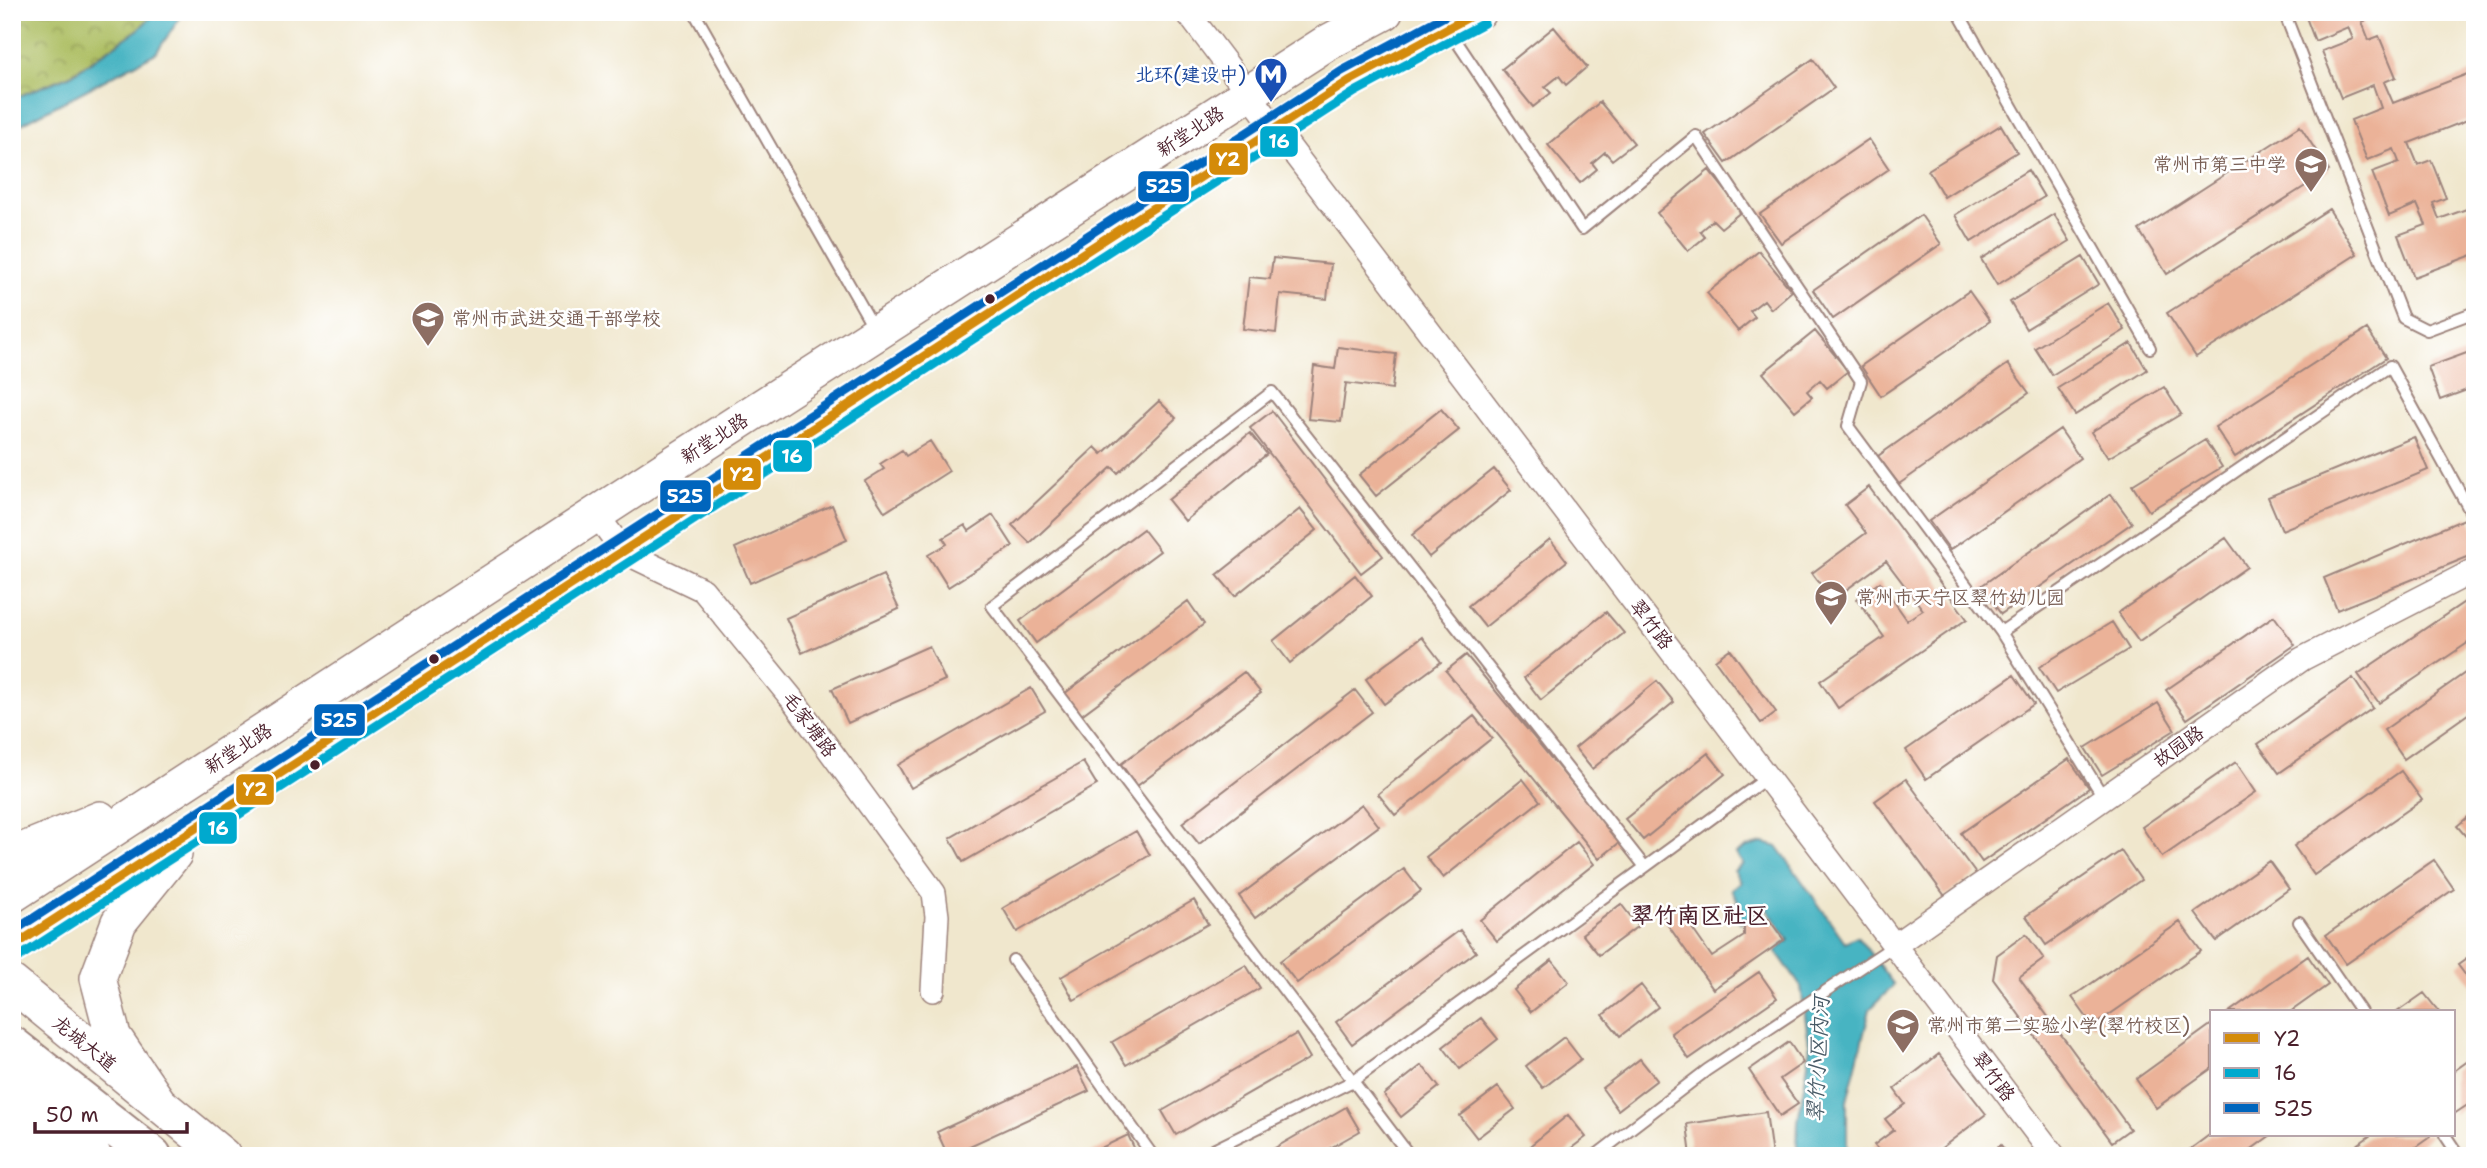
<svg xmlns="http://www.w3.org/2000/svg" width="2487" height="1168" font-family="'Shantell Sans','LXGW WenKai TC',sans-serif">
<defs>
<pattern id="park-crowns" width="20" height="18" patternUnits="userSpaceOnUse" patternTransform="scale(1.75)"><rect width="20" height="18" fill="#acbd60"/><path d="M2 6a3 3 0 1 1 6 0M12 15a3 3 0 1 1 6 0" fill="none" stroke="#8e994f"/></pattern>
</defs>
<rect width="100%" height="100%" fill="#fff"/>
<filter id="ink" filterUnits="userSpaceOnUse"><feTurbulence type="fractalNoise" baseFrequency=".0143" numOctaves="2"/><feDisplacementMap in="SourceGraphic" scale="14" xChannelSelector="R" yChannelSelector="G"/><feConvolveMatrix kernelMatrix="1 2 1 2 8 2 1 2 1" color-interpolation-filters="sRGB"/></filter>
<filter id="wash" filterUnits="userSpaceOnUse"><feTurbulence type="fractalNoise" baseFrequency=".00686" numOctaves="4" result="noise"/><feDisplacementMap in="SourceGraphic" scale="28" xChannelSelector="R" yChannelSelector="G"/><feGaussianBlur stdDeviation="1.57" result="paint"/><feColorMatrix in="noise" values="0 0 0 0 0 0 0 0 0 0 0 0 0 0 0 0 0 1.4 0 .05"/><feComposite in="paint" operator="in"/></filter>
<g filter="url(#wash)">
<rect width="100%" height="100%" fill="#f0e7cd"/>
<!-- park -->
<path fill="url(#park-crowns)" stroke="#7b6e46" stroke-width="2" d="M28,12H156L139,29L70,75L12,99V21Z"/>
<!-- water -->
<path fill="#47b4c2" stroke="#486a76" stroke-width="2" d="M156,12H184L156,53L12,129V99L71,75L139,29Z
M1763,843L1778,847L1845,942L1857,936L1894,985L1870,1009L1847,1101V1156H1797L1798,1121L1810,1051L1801,987L1776,951L1789,940L1765,906L1741,923L1729,908L1738,901L1731,890L1741,882L1734,871L1743,864L1736,854L1746,847Z"/>
<g id="blocks">
<!-- building -->
<path fill="#ebb298" d="M2304,12H2387L2362,22L2369,40L2379,36L2396,77L2384,82L2393,103L2475,71V117L2409,143L2418,165L2431,160L2446,198L2433,203L2439,219L2475,206V254L2414,277L2398,235L2426,225L2417,204L2389,216L2372,172L2399,162L2394,149L2367,160L2351,120L2381,108L2373,85L2341,98L2322,51L2353,39L2348,27L2315,41Z
M1554,27L1587,67L1566,85L1559,76L1545,87L1551,93L1533,107L1502,69Z
M1813,59L1834,88L1726,163L1705,134Z
M1600,102L1634,143L1612,160L1605,152L1592,163L1597,169L1580,183L1548,145Z
M2001,125L2017,152L1944,197L1928,170Z
M2300,126L2329,171L2167,274L2139,230Z
M1869,139L1889,169L1781,243L1760,214Z
M1709,170L1742,211L1721,228L1713,220L1700,231L1705,237L1688,251L1657,213Z
M2028,170L2044,197L1971,242L1955,215Z
M2329,209L2357,254L2196,357L2167,313Z
M2054,214L2070,241L1997,285L1981,259Z
M1921,215L1941,244L1833,319L1813,290Z
M1759,251L1792,291L1771,309L1764,300L1750,311L1755,317L1738,331L1707,293Z
M2083,257L2099,284L2026,329L2010,302Z
M1273,258L1331,264L1327,299L1280,294L1276,333L1243,329L1249,277L1270,279Z
M1969,291L1990,321L1881,396L1861,366Z
M2108,303L2125,330L2052,375L2035,348Z
M2367,329L2386,358L2235,457L2215,427Z
M1815,331L1848,371L1827,388L1820,380L1807,391L1812,397L1795,411L1763,373Z
M2131,343L2147,370L2075,415L2058,388Z
M1338,347L1396,354L1392,389L1346,383L1341,422L1308,419L1314,366L1335,369Z
M2475,350V387L2440,400L2428,367Z
M2008,364L2029,393L1899,484L1878,456Z
M2164,387L2181,414L2108,458L2091,432Z
M1159,401L1176,418L1118,473L1112,467L1030,543L1012,525L1095,447L1102,454Z
M1441,409L1459,430L1376,496L1359,475Z
M1272,411L1383,556L1361,573L1250,428Z
M2060,429L2080,458L1950,550L1929,521Z
M1250,433L1267,454L1185,521L1168,500Z
M2414,437L2428,470L2282,530L2268,497Z
M2205,440L2222,467L2149,511L2132,485Z
M930,441L949,471L885,512L865,481L884,469L880,464L902,450L906,456Z
M1494,469L1511,490L1429,557L1412,535Z
M1869,487L1967,619L1838,708L1820,681L1884,637L1857,599L1880,582L1907,620L1923,610L1886,561L1832,600L1812,573L1866,533L1845,505Z
M2111,494L2132,523L2001,614L1981,586Z
M832,505L847,540L750,583L735,548Z
M1300,509L1317,530L1235,596L1217,575Z
M993,515L1013,546L948,587L928,555L947,544L943,538L965,525L969,531Z
M2469,517L2475,531V554L2337,610L2324,578Z
M1143,529L1160,551L1036,643L1020,621Z
M2226,538L2247,567L2139,642L2118,613Z
M1550,539L1567,561L1485,627L1468,606Z
M883,575L899,609L802,653L786,618Z
M1355,575L1372,596L1290,663L1273,641Z
M1188,601L1204,624L1080,716L1064,694Z
M2466,601L2475,614V638L2379,703L2358,674Z
M1606,612L1624,633L1541,700L1524,678Z
M2274,616L2295,645L2187,719L2166,690Z
M2112,622L2129,649L2056,693L2039,667Z
M1422,637L1441,662L1384,704L1366,679Z
M929,646L945,680L848,723L832,689Z
M1730,649L1776,712L1761,723L1715,660Z
M1466,655L1620,842L1599,859L1446,671Z
M2475,666V709L2404,759L2384,730Z
M1244,672L1261,693L1137,786L1121,764Z
M2014,675L2034,704L1926,779L1906,750Z
M2353,678L2373,708L2279,773L2258,744Z
M1657,681L1674,702L1592,769L1575,748Z
M1031,688L1045,711L911,788L898,765Z
M1355,690L1372,712L1199,844L1182,823Z
M2158,703L2175,730L2102,775L2085,748Z
M1474,716L1492,738L1395,815L1378,794Z
M1708,753L1725,774L1643,840L1625,819Z
M2069,759L2089,788L1982,862L1961,833Z
M1083,762L1097,785L963,862L950,838Z
M2236,762L2256,792L2162,857L2142,827Z
M2401,771L2422,800L2314,875L2294,846Z
M1523,779L1540,801L1443,878L1426,857Z
M1906,779L1976,874L1945,896L1875,801Z
M1362,804L1379,826L1255,918L1239,896Z
M2475,811V847L2457,826Z
M1136,831L1150,855L1017,932L1003,908Z
M1577,842L1594,864L1497,941L1480,920Z
M2121,851L2141,880L2046,945L2026,916Z
M2434,860L2454,889L2346,964L2326,935Z
M2269,861L2289,889L2216,941L2195,913Z
M1404,869L1421,891L1297,983L1280,961Z
M1194,900L1208,924L1074,1000L1061,977Z
M1621,904L1638,926L1599,955L1582,934Z
M1678,908L1712,957L1744,936V924L1753,916L1763,915L1768,918L1784,940L1713,989L1663,918Z
M2180,922L2201,951L2093,1026L2072,997Z
M1460,930L1476,952L1352,1044L1336,1022Z
M2026,934L2044,959L2019,977L2130,1129L2112,1142L1993,979L1997,955Z
M2475,953V988L2458,965Z
M2308,956L2328,985L2290,1012H2229Z
M1552,960L1569,982L1531,1012L1514,990Z
M1246,965L1260,988L1126,1065L1112,1042Z
M1759,972L1777,998L1689,1059L1671,1033Z
M1641,985L1658,1007L1620,1036L1603,1015Z
M2424,993L2439,1012H2397Z
M1481,1018L1498,1039L1460,1069L1443,1047Z
M2212,1024V1068L2156,1108L2136,1079Z
M1296,1034L1310,1058L1176,1135L1162,1111Z
M1564,1037L1581,1059L1543,1088L1526,1066Z
M1789,1042L1803,1063L1780,1079L1798,1104L1780,1116L1749,1070Z
M1939,1054L1986,1114L1931,1156H1879L1881,1153L1874,1145L1894,1130L1885,1119L1905,1104L1894,1089Z
M2475,1056V1100L2454,1114V1071Z
M1640,1059L1657,1080L1618,1110L1602,1088Z
M1422,1065L1439,1087L1401,1117L1384,1095Z
M1077,1067L1089,1091L948,1156L937,1132Z
M1498,1087L1515,1109L1477,1138L1460,1116Z
M1346,1107L1360,1131L1316,1156H1261Z
M1766,1112L1772,1156H1691L1687,1124Z
M1568,1115L1586,1137L1561,1156H1539L1531,1145Z
M2212,1133V1135H2271L2242,1156H2187L2185,1153Z
M1128,1135L1138,1156H1084Z
M2371,1135H2429L2430,1137L2403,1156H2342Z
M2001,1145L2009,1156H1987Z"/>
</g>
</g>
<g filter="url(#ink)">
<use href="#blocks" fill-opacity="0" stroke="#9d837c" stroke-width="2"/>
<g fill="none" stroke-linecap="round" stroke-linejoin="round">
<defs>
<path id="lane" d="M694,12L874,328
M1958,12L2150,348
M2284,12L2403,318L2427,330L2475,312
M1451,33L1582,229L1696,136L1861,381L1848,426L2001,632L2390,366L2475,520
M2001,632L2104,798
M2299,922L2361,1012
M1013,960L1153,1156
M2445,1135L2459,1156
M1201,1156L1353,1081L1768,777
M1410,1156L992,606L1272,392L1645,867
M1595,1156L1707,1070L1895,945"/>
<path id="street" d="M1187,12L2054,1156
M596,514L624,552L703,590L793,700L934,893L937,916L933,990
M1895,945L2302,659L2475,570"/>
<path id="primary" d="M12,852H19L100,819
M12,895L673,464L1325,44L1385,12
M12,947L1349,81L1478,12
M12,983L223,1156
M158,1102L113,1036L98,978L119,922L174,854
M12,1133L47,1156"/>
<path id="highway" d="M12,1046L152,1156
M12,1093L92,1156"/>
</defs>
<!-- lane casing -->
<use href="#lane" stroke="#9d837c" stroke-width="14"/>
<!-- street casing -->
<use href="#street" stroke="#9d837c" stroke-width="26"/>
<!-- primary casing -->
<use href="#primary" stroke="#9d837c" stroke-width="38"/>
<!-- highway casing -->
<use href="#highway" stroke="#9d837c" stroke-width="42"/>
<!-- lane -->
<use href="#lane" stroke="#fff" stroke-width="10"/>
<!-- street -->
<use href="#street" stroke="#fff" stroke-width="23"/>
<!-- primary -->
<use href="#primary" stroke="#fff" stroke-width="35"/>
<!-- highway -->
<use href="#highway" stroke="#fff" stroke-width="38"/>
<defs>
<path id="bus-1" d="M12,947L1349,81L1478,12"/>
<path id="bus-2" d="M19,957L1355,92L1484,23"/>
<path id="bus-3" d="M12,932L1342,71L1452,12"/>
</defs>
<!-- bus-1 casing -->
<use href="#bus-1" stroke="#fff" stroke-width="14"/>
<!-- bus-2 casing -->
<use href="#bus-2" stroke="#fff" stroke-width="14"/>
<!-- bus-3 casing -->
<use href="#bus-3" stroke="#fff" stroke-width="14"/>
<!-- bus-1 -->
<use href="#bus-1" stroke="#d48b09" stroke-width="9"/>
<!-- bus-2 -->
<use href="#bus-2" stroke="#00a9ce" stroke-width="9"/>
<!-- bus-3 -->
<use href="#bus-3" stroke="#0065bd" stroke-width="9"/>
</g>
</g>
<!-- icons -->
<defs>
<symbol id="metro-pin" viewBox="-11 -11 22 30"><path d="M0 17L-7.5 6A9.5 9.5 0 1 1 7.5 6Z" fill="#1a4fb4" stroke="#fff"/><path d="M-5.5 5V-5H-3L0 0L3-5H5.5V5H3V-.5L0 4L-3-.5V5Z" fill="#fff"/></symbol>
<symbol id="school-pin" viewBox="-11 -11 22 30"><path d="M0 17L-7.5 6A9.5 9.5 0 1 1 7.5 6Z" fill="#8d6e63" stroke="#fff"/><path d="M0-5L7-2L0 1L-7-2ZM-4 1L0 2.5L4 1V4Q0 6-4 4Z" fill="#fff"/></symbol>
</defs>
<g fill-rule="evenodd">
<use href="#metro-pin" x="1252" y="55" width="38" height="52"/>
<use href="#school-pin" x="2292" y="145" width="38" height="52"/>
<use href="#school-pin" x="409" y="299" width="38" height="52"/>
<use href="#school-pin" x="1812" y="578" width="38" height="52"/>
<use href="#school-pin" x="1884" y="1006" width="38" height="52"/>
</g>
<!-- markers -->
<g fill="#4a1f2b" stroke="#fff" stroke-width="2.5">
<circle cx="990" cy="299" r="6"/>
<circle cx="434" cy="659" r="6"/>
<circle cx="315" cy="765" r="6"/>
</g>
<g text-anchor="middle" stroke-width="5" stroke-linejoin="round" paint-order="stroke">
<!-- transit labels -->
<g font-size="19" fill="#164399" stroke="#fff" text-anchor="end">
<text x="1246" y="81">北环(建设中)</text>
</g>
<!-- street labels -->
<g font-size="19" fill="#4a1f2b" stroke="#fff">
<text transform="translate(1190 131) rotate(-33)" y="7">新堂北路</text>
<text transform="translate(714 438) rotate(-33)" y="7">新堂北路</text>
<text transform="translate(1652 624) rotate(53)" y="7">翠竹路</text>
<text transform="translate(810 724) rotate(53)" y="7">毛家塘路</text>
<text transform="translate(2178 746) rotate(-35)" y="7">故园路</text>
<text transform="translate(238 748) rotate(-33)" y="7">新堂北路</text>
<text transform="translate(85 1043) rotate(39)" y="7">龙城大道</text>
<text transform="translate(1994 1076) rotate(53)" y="7">翠竹路</text>
</g>
<!-- education labels -->
<g font-size="19" fill="#785e54" stroke="#fff" text-anchor="start">
<text x="2286" y="171" text-anchor="end">常州市第三中学</text>
<text x="452" y="325">常州市武进交通干部学校</text>
<text x="1856" y="604">常州市天宁区翠竹幼儿园</text>
<text x="1927" y="1032">常州市第二实验小学(翠竹校区)</text>
</g>
<!-- water labels -->
<g font-size="21" font-style="italic" fill="#495b67" stroke="#fff">
<text transform="translate(1818 1059) rotate(-87)" y="7">翠竹小区内河</text>
</g>
<!-- quarter labels -->
<g font-size="23" font-weight="bold" fill="#4a1f2b" stroke="#fff">
<text x="1700" y="923">翠竹南区社区</text>
</g>
</g>
<g stroke="#fff" stroke-width="2.5">
<rect x="1259" y="125" width="40" height="33" rx="7" fill="#00a9ce"/>
<rect x="1208" y="142" width="41" height="34" rx="7" fill="#d48b09"/>
<rect x="1137" y="170" width="53" height="33" rx="7" fill="#0065bd"/>
<rect x="772" y="439" width="41" height="34" rx="7" fill="#00a9ce"/>
<rect x="722" y="457" width="40" height="34" rx="7" fill="#d48b09"/>
<rect x="659" y="479" width="53" height="34" rx="7" fill="#0065bd"/>
<rect x="313" y="703" width="53" height="34" rx="7" fill="#0065bd"/>
<rect x="235" y="773" width="40" height="33" rx="7" fill="#d48b09"/>
<rect x="198" y="811" width="40" height="34" rx="7" fill="#00a9ce"/>
</g>
<g font-size="19" text-anchor="middle" font-weight="bold" fill="#fff">
<text x="1279" y="148">16</text>
<text x="1228" y="166">Y2</text>
<text x="1164" y="193">525</text>
<text x="792" y="463">16</text>
<text x="742" y="481">Y2</text>
<text x="685" y="503">525</text>
<text x="339" y="727">525</text>
<text x="255" y="796">Y2</text>
<text x="218" y="835">16</text>
</g>
<!-- margin -->
<rect width="2487" height="1168" fill="none" stroke="#fff" stroke-width="42"/>
<!-- legend -->
<rect x="2210" y="1010" width="245" height="126" fill="#ffffff" stroke="#b7a5aa" stroke-width="2"/>
<rect x="2224" y="1033" width="35" height="10" fill="#d48b09" stroke="#b7a5aa" stroke-width="2"/>
<text x="2274" y="1046" font-size="21" fill="#4a1f2b">Y2</text>
<rect x="2224" y="1068" width="35" height="10" fill="#00a9ce" stroke="#b7a5aa" stroke-width="2"/>
<text x="2274" y="1080" font-size="21" fill="#4a1f2b">16</text>
<rect x="2224" y="1103" width="35" height="10" fill="#0065bd" stroke="#b7a5aa" stroke-width="2"/>
<text x="2274" y="1116" font-size="21" fill="#4a1f2b">525</text>
<!-- scale -->
<path d="M35 1122v10h152v-10" fill="none" stroke="#4a1f2b" stroke-width="3.5"/>
<text x="46" y="1122" font-size="21" fill="#4a1f2b" stroke="#ffffff" stroke-width="5" paint-order="stroke">50 m</text>
</svg>
